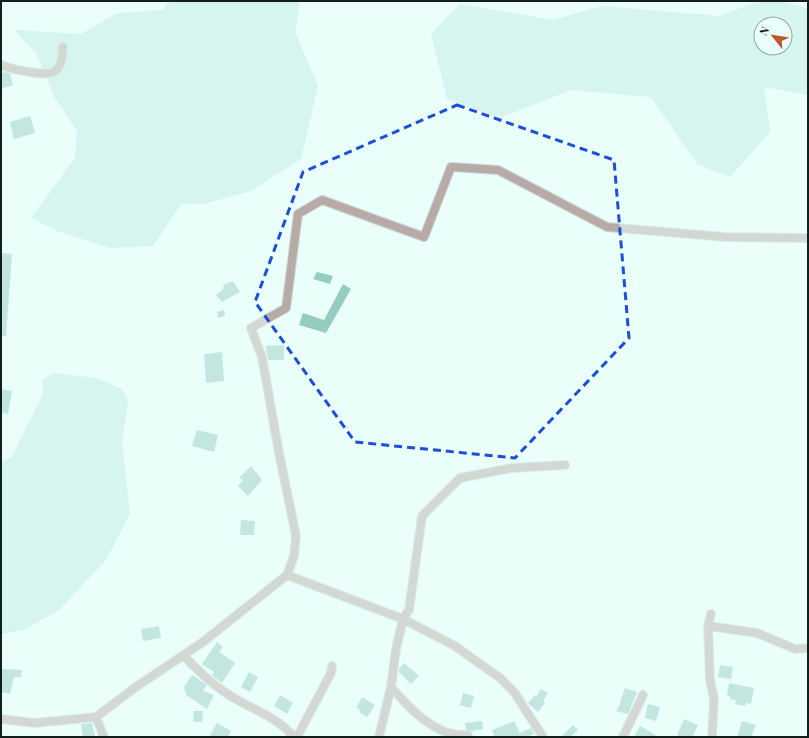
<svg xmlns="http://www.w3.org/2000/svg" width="809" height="738" font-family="'Playfair Display',serif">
<rect width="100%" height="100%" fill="#eafefa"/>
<!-- green -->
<path fill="#bdeae1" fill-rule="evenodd" d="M170,1H300L295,32L318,86L301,159L251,191L204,204H181L153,246L110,248L57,231L31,218L75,158L77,131L55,98L36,53L14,30L81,34L118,13L162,10Z
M759,1H783L808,9V95L764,87L770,132L730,177L697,164L651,97L571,90L500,118L447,99L431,34L460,4L553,20L602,6L719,16ZM761,24H785V48H761Z
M54,373L96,378L122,389L128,402L122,442L130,514L106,560L59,610L24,630L1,634V463L12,457L43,394L42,380Z"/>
<!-- building -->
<path fill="#94ccc2" d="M5,72L10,74L13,85L1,89V73Z
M30,116L35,133L14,139L10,122Z
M1,253L12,254L6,336H1Z
M317,272L333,276L330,284L313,279Z
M233,281L240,292L222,302L216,295L224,288L223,285Z
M343,284L351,289L326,333L299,325L303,313L324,320Z
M224,310L225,316L218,318L217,312Z
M284,345V360H268L266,346Z
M222,352L224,381L206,383L204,354Z
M1,389L12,391L8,414L1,413Z
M197,430L218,435L214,452L192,446Z
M251,466L262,480L248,496L238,486L243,480L239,478Z
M241,520L255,521L254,535H240Z
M159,626L161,638L143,641L141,629Z
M217,642L223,647L219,652L235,663L222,683L212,675L214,672L202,664Z
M404,663L419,676L411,684L399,672V669Z
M720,665L733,667L731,679L718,677Z
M1,669L22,670L21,677H14L10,694L1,692Z
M249,672L258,677L250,692L241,687Z
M192,675L207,685L203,691L214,695L207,709L186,695L184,687Z
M729,683L754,688L751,704L746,703L745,706L735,704L736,700L730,699V696L727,695Z
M625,688L637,692L628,714L616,711L621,703L620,702Z
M541,689L548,693L543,701L545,703L538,712L528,703L535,695L537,696Z
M463,693L474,696L471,708L460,705Z
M280,695L293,703L287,714L274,706Z
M362,697L375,705L367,717L359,712L361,710L356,708Z
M648,704L660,707L656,721L645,718Z
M194,711H203L202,722H193Z
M684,719L698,725L692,737H682L677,735Z
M482,721L483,729L472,731L466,730L465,723Z
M514,721L520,733L531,728L534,734L526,737H494L492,730Z
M742,721L756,725L751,737H737Z
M92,723L95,737H83L81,724Z
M217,723L231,731L228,737H213L210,735Z
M573,725L578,730L570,737H561Z
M640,726L659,737H634Z"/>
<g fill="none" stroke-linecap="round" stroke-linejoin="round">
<defs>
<path id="minor" d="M1,65C10,69 19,70 29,72C54,76 62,74 63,47
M287,575L294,556L296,536L279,453L262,357L251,328L286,308L298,214L322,200L424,237L451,167L498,170L607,227L725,237L808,238
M711,614L708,626L710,680L714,699L712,737
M708,626L757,633L795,649L808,648
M184,656C199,672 215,687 234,698C255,710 278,718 294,737
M391,687C406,704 422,722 443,731C451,735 460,735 468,735
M96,717L104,737
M1,719L35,723L96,717L133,689L203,642L287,575L403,619L409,610L422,516L460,478L512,468L565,465
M297,737L331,673L332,666
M379,737L391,687L396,649L403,619L455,646L500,678L514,692L543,737
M623,737L643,695"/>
</defs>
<!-- minor casing -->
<use href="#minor" stroke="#c8dad7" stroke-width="10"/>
<!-- minor -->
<use href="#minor" stroke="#b8aba7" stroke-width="8"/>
</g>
<!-- marked area -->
<path d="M0 0H809V738H0ZM457,105L614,160L629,338L515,458L355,442L255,302L303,172Z" fill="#eafefa" fill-opacity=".55" fill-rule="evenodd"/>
<path fill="none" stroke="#1d4ed8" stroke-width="3" stroke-dasharray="8 5" stroke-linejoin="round" d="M457,105L614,160L629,338L515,458L355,442L255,302L303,172Z"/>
<!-- border -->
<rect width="809" height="738" fill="none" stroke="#131f1d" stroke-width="4"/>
<!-- north arrow -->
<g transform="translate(773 36) rotate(300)"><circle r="19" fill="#eafefa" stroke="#94a5a2"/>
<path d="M0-3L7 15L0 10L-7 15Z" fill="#bd572b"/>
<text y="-6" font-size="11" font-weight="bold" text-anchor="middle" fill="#131f1d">N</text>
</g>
</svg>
